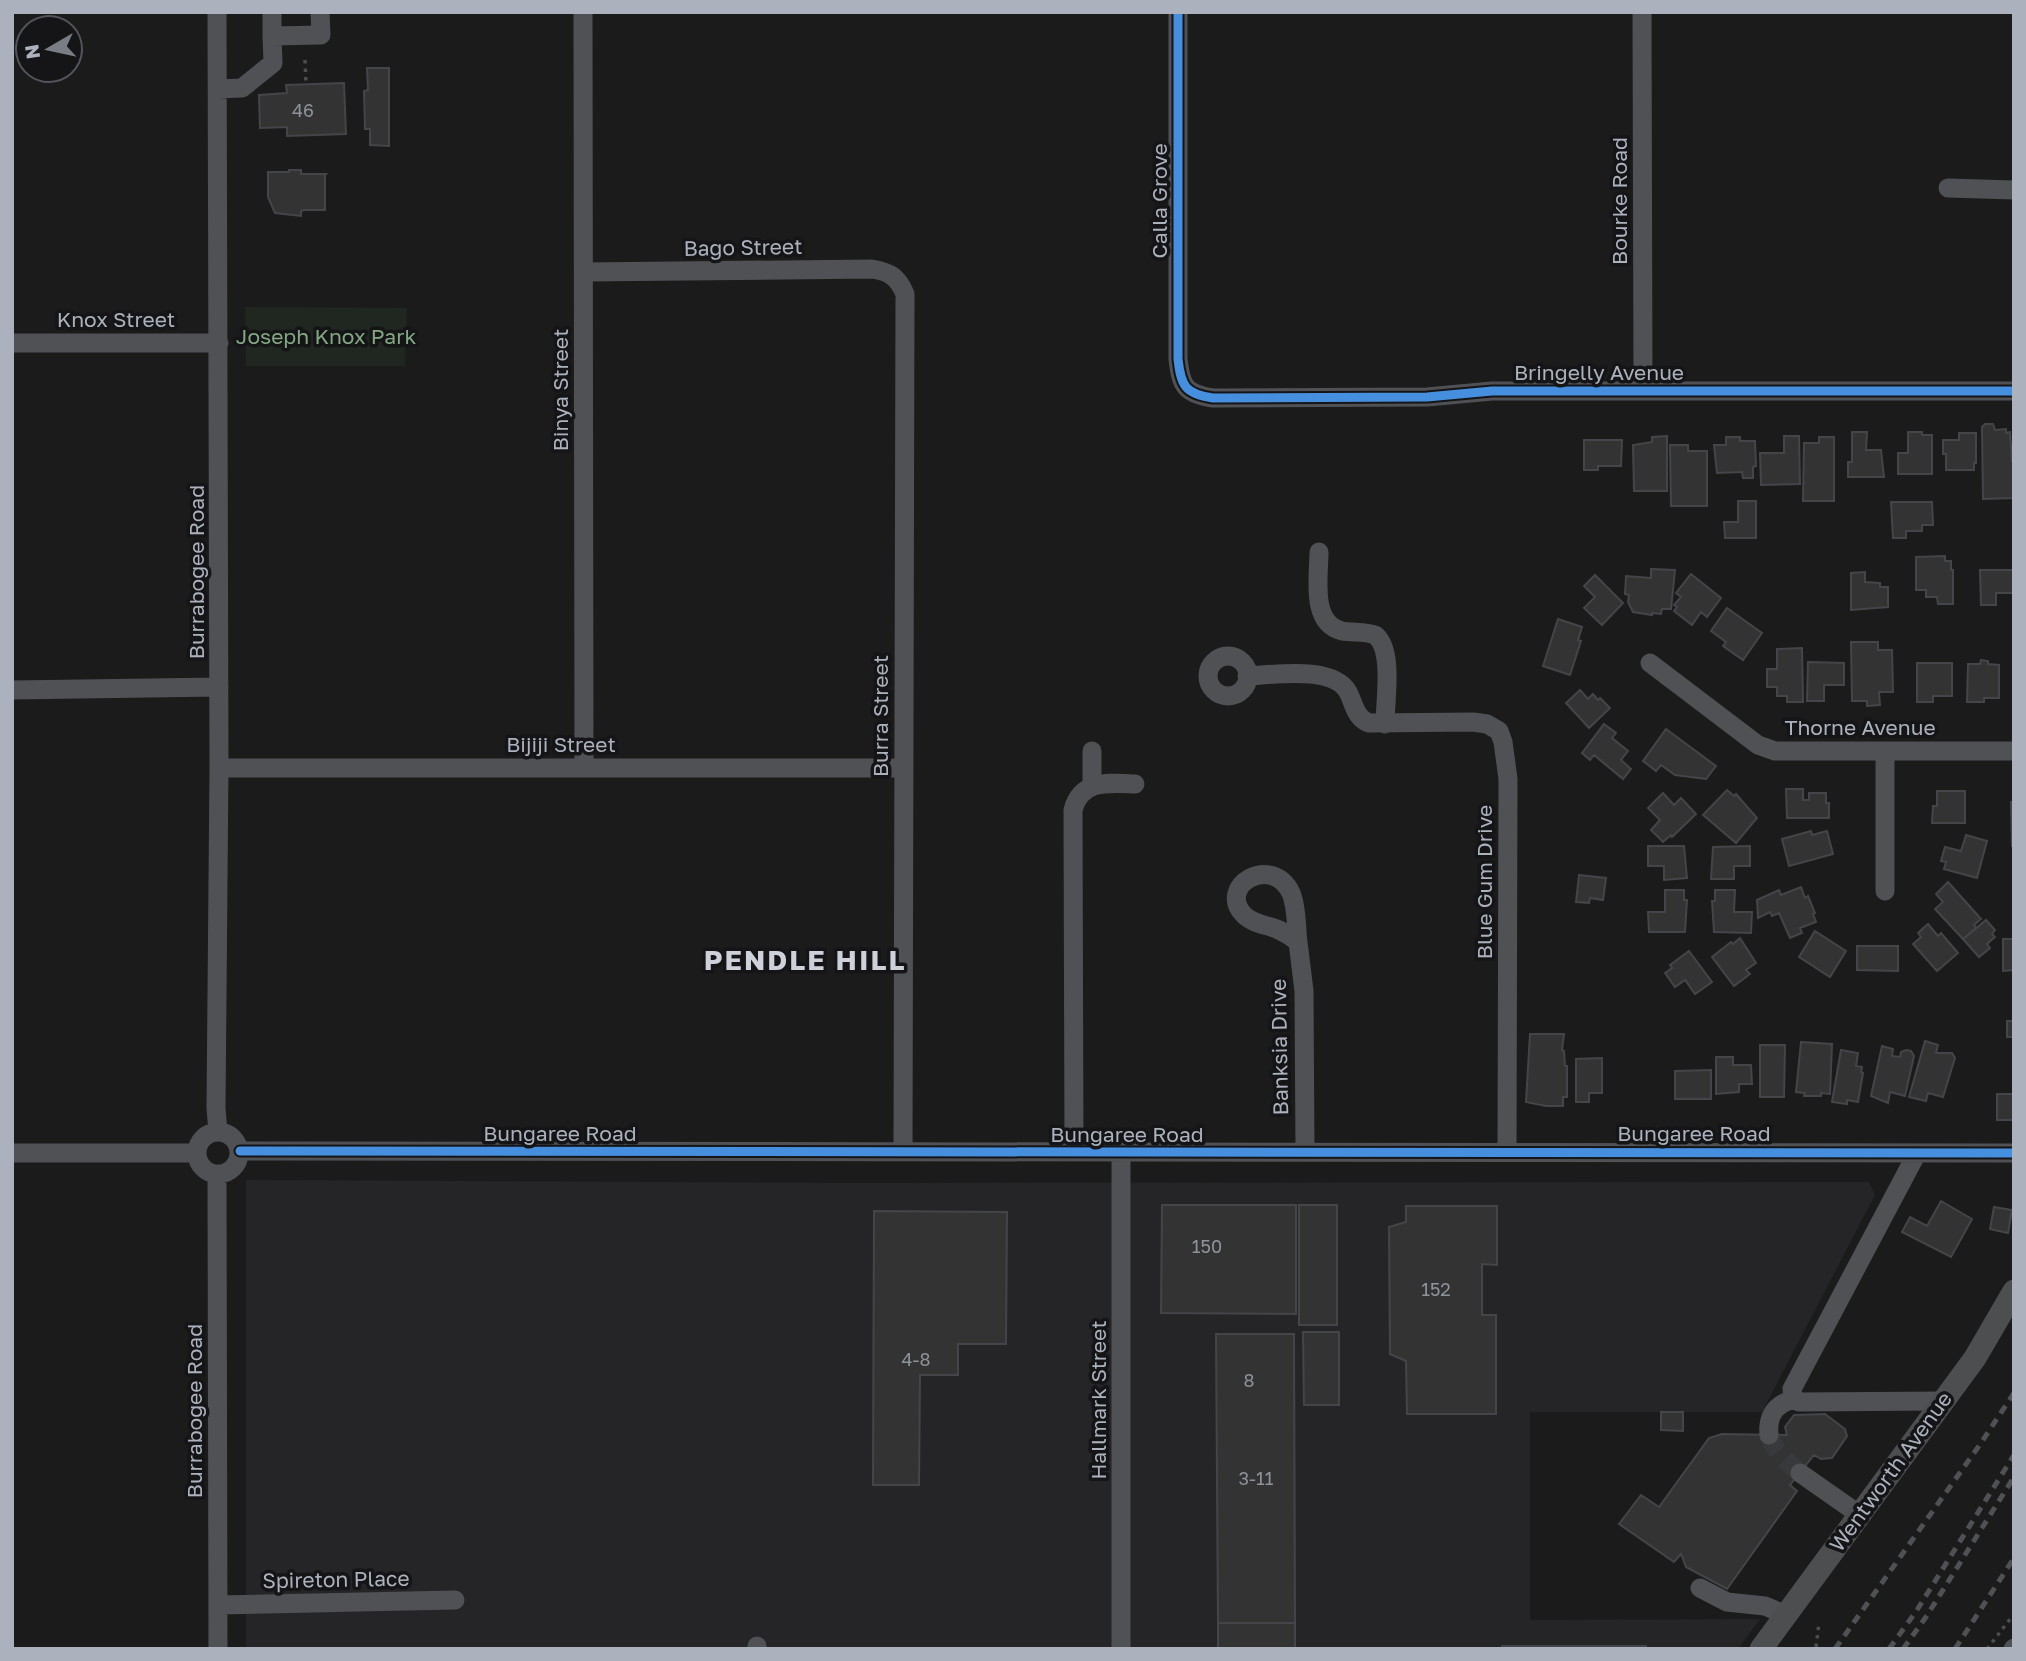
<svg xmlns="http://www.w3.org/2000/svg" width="2026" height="1661" font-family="'Golos Text',sans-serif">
<rect width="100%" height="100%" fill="#1b1b1c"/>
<!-- built -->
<path fill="#252528" d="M246,1180L842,1183L1869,1182L1875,1195L1762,1412H1530V1620L1760,1619L1738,1649H246Z"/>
<!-- green -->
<path fill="#1f2720" d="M245,307L407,308L405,366H246Z"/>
<!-- building -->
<path fill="#333334" stroke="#444548" stroke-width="2" d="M367,68H389V146L370,145V129H365L364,91L368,90Z
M344,83L346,134L287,136V127L260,128L259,95L287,93L286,85Z
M289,170H301V174H326L325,175V210H304L301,211V216L275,213L268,197V172H289Z
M1985,424H1993L1995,430L2006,429V433L2010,432L2012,461H2014V498L1983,499L1982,427Z
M1852,432H1867L1866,450H1881L1884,477H1848V462H1852Z
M1908,432H1922V435H1932V474H1898V453H1908Z
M1959,433H1976V463H1974V470H1946V454H1943V440H1959Z
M1667,436V491H1634L1633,445L1652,442V437Z
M1784,436H1799L1800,484L1761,485L1760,453H1784Z
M1726,437H1740V441H1755L1756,466L1753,467V478H1743L1742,472L1717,473L1714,445H1726Z
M1819,437H1834V501H1803L1804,443H1819Z
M1584,440H1622L1621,466H1598V470H1584Z
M1670,445H1688V451H1707V506H1671Z
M1738,501H1756V538H1725L1724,522H1738Z
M1891,502H1932L1933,525H1922V531H1906V538H1893Z
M1945,556V561H1951V570H1953V604H1938L1937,597H1926V590H1916V557Z
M1651,569L1675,570L1671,609H1662L1661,614L1652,613V615L1633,612L1628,602L1629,595L1625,594L1626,576L1651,578Z
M1980,570H2014V593H1996V605H1981Z
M1865,572V582L1880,583V587H1888V607L1851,610V573Z
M1691,574L1721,598L1707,617L1701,612L1692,625L1674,611L1677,607L1674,605L1681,597L1676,593Z
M1595,575L1623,603L1602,625L1584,608L1595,597L1584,586Z
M1727,608L1762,633L1743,660L1723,646L1726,642L1711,631Z
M1558,619L1582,627L1578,640L1581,641L1570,675L1543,666Z
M1851,642H1878V650H1892L1893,692H1879L1880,705L1867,706V701H1852Z
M1802,648L1803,702H1787V696H1777V687H1767V669H1777V649Z
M1981,660L1988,661V664L1999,665V698H1984V702H1967L1968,664H1980Z
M1808,662L1844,663V685H1824V701H1807Z
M1917,663H1952V696H1933V702H1917Z
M1580,690L1588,699L1593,694L1598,700L1600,698L1610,708L1589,728L1566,703Z
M1604,724L1616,733L1612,738L1628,751L1621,760L1631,769L1623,779L1594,755L1590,760L1582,753Z
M1666,729L1716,766L1706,779L1675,775L1661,765L1656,771L1643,761Z
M1786,789H1803V800H1809V793H1826V803H1829V818H1787Z
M1727,790L1734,796L1736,794L1757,818L1736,843L1703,815Z
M1937,791H1965V823H1932L1933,806H1937Z
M1663,793L1674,805L1681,798L1696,814L1672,837L1671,835L1663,842L1651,830L1660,820L1648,808Z
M2011,802H2014V846H2012Z
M1811,831L1812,835L1827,831L1833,854L1789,866L1782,839Z
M1966,835L1987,841L1977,878L1944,869L1946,862L1941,861L1945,847L1961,851Z
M1648,846H1684L1687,878L1664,880V866H1648Z
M1750,846V866H1734V879H1711L1713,847Z
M1579,875L1606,878L1603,900L1590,898L1589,903L1576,902Z
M1948,882L1981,919L1974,925L1976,928L1963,939L1935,909L1943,902L1936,894Z
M1801,887L1805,898L1808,896L1815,913L1813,914L1816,922L1800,928L1802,933L1790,938L1779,913L1772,916L1770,912L1758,918L1757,900L1779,890L1781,895Z
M1665,890H1684V900H1687L1685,932H1649L1648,912H1665Z
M1715,890H1735L1734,912H1752L1751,933L1714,932L1712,901H1715Z
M1986,920L1995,930L1992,934L1995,937L1987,944L1990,948L1979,957L1963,939Z
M1928,924L1938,936L1941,933L1958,953L1937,971L1913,944L1921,937L1918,933Z
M1815,931L1846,951L1830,977L1799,957Z
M1740,938L1756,963L1746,970L1750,974L1734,986L1712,957L1731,942L1733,944Z
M2003,939H2014V970L2003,971Z
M1857,946H1898V971L1857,970Z
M1689,951L1712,982L1695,994L1685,980L1675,987L1665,973L1672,968L1670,965Z
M2007,1021H2014V1037H2007Z
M1530,1034H1564L1562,1050L1564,1051L1565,1066H1567V1097H1563V1106H1546L1526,1102Z
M1925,1041L1938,1045L1936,1053H1952L1955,1058L1943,1097L1928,1093L1926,1101L1909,1097Z
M1801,1042L1832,1044L1830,1094L1821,1093V1096H1804L1805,1093L1796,1092Z
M1760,1045H1785L1784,1097H1760Z
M1882,1046L1893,1049L1892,1056L1900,1057L1901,1052L1906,1050L1911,1051L1914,1056L1905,1096L1890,1092L1888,1103L1871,1096Z
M1841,1050L1858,1053L1856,1066L1862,1067L1861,1072L1863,1073L1858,1102L1847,1100V1104L1832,1102Z
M1716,1057H1733V1065H1751L1752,1084H1739V1092L1716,1094Z
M1602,1058V1093H1589V1102H1576V1059Z
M1711,1070V1099H1675V1071Z
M1997,1094H2014V1120H1997Z
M1941,1201L1972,1219L1951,1257L1902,1232L1910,1217L1927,1226Z
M1162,1205H1296V1314L1161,1313Z
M1299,1205H1337V1325H1299Z
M1406,1206H1497V1265L1482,1264V1315H1496V1414H1407L1406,1361L1390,1354L1389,1227L1406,1222Z
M1994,1207L2012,1210L2008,1233L1990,1229Z
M874,1211L1007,1212L1006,1344H958V1375H920L919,1485H873Z
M1303,1332H1339V1405H1304Z
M1216,1334H1294L1295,1623H1218Z
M1661,1412H1683V1431L1661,1430Z
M1825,1414L1845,1429L1847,1436L1832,1458L1821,1459L1814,1455L1790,1485L1797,1491L1727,1589L1686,1567L1681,1554L1674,1562L1619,1524L1641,1495L1659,1507L1709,1438L1722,1434L1787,1435L1785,1427L1794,1415Z
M1218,1623H1295V1649H1218Z
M1502,1646H1646V1649H1502Z"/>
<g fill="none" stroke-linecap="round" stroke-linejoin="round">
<!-- minor-tunnel -->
<path stroke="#38393c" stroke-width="19" stroke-dasharray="19 10" stroke-linecap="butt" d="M1769,1435C1775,1452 1787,1462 1800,1473"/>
<!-- path -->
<path stroke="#4b4d4f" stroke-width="3.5" stroke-dasharray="3.5 5" stroke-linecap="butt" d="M305,60L306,84
M1816,1647L1819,1623
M1841,1648L1842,1649
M1987,1649L2014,1614"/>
<!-- minor -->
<path stroke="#4f5155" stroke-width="19" d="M217,12L219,768L216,1108L218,1132
M272,12V36L321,35L320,12
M583,12L584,768
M1178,12V359C1181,386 1185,394 1213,398L1427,397L1492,391H2014
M1642,12L1643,390
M218,89L242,88L273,63L272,36
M1948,188L2014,190
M584,272L872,269C890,272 898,277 905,294L903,1152
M12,343H219
M1319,552C1319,577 1310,623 1342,631C1353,633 1365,631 1375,635C1394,649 1385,701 1385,724
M1208 676a20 20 0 1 1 40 0a20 20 0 1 1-40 0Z
M1650,663L1758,745L1775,751H2014
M1247,676C1273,675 1333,665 1348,692C1354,703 1355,718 1369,723L1473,722L1487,724L1499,731L1503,742L1508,779L1507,1152
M12,690L219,687
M1092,751V785
M219,768H903
M1885,891V752
M1298,942C1296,926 1297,907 1291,893C1272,853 1216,886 1244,915C1253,924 1268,925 1279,930C1286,933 1292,937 1298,942L1304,991L1305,1152
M197 1153a21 21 0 1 1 42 0a21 21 0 1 1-42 0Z
M240,1151L2014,1153
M1074,1152L1073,810C1081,779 1109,783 1135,784
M1121,1152V1649
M12,1153H197
M217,1174L218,1649
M1793,1399L1792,1389L1917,1153
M1769,1435C1767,1415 1775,1405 1793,1399L1799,1402L1943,1401
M1800,1473L1860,1515
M1700,1588L1727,1602L1765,1606L1786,1615
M218,1605L455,1600
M757,1646V1649
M2013,1649L2014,1648"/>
<!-- major -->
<path stroke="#4d4e50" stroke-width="23" d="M1761,1649L1975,1358L2014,1291"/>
<!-- rail -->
<path stroke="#4f5154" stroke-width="5" stroke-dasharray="9 7" stroke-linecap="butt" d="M1835,1649L1981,1443L2014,1393
M1889,1649L1917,1610L2014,1455
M1903,1649L1926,1617L2014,1477
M1955,1649L2014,1558"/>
<defs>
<path id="cycleway" d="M1178,12V359C1181,386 1185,394 1213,398L1427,397L1492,391H2014
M240,1151L2014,1153"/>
</defs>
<!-- cycleway casing -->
<use href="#cycleway" stroke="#151518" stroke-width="13"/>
<!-- cycleway -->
<use href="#cycleway" stroke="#468fdf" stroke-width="9"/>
</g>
<g text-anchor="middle" stroke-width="7" stroke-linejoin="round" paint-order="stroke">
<!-- number labels -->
<g font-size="18" fill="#8e929b">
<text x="303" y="117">46</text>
<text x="1207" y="1253">150</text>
<text x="1436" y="1296">152</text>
<text x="916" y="1366">4-8</text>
<text x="1249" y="1387">8</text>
<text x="1256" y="1485">3-11</text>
</g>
<!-- street labels -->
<g font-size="21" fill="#acb2bd" stroke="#151518">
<text transform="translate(1160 201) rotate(-90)" y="7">Calla Grove</text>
<text transform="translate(1620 201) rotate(-90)" y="7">Bourke Road</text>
<text transform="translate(743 248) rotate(-1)" y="7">Bago Street</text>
<text x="116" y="327">Knox Street</text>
<text x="1599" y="380">Bringelly Avenue</text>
<text transform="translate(561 390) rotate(-90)" y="7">Binya Street</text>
<text transform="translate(197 572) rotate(-90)" y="7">Burrabogee Road</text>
<text transform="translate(881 716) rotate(-90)" y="7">Burra Street</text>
<text x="1860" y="735">Thorne Avenue</text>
<text x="561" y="752">Bijiji Street</text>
<text transform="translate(1485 882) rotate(-90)" y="7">Blue Gum Drive</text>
<text transform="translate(1280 1047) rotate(-91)" y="7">Banksia Drive</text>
<text x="560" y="1141">Bungaree Road</text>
<text x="1694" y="1141">Bungaree Road</text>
<text x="1127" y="1142">Bungaree Road</text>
<text transform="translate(1099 1400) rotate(-90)" y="7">Hallmark Street</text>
<text transform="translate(195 1411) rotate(-90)" y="7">Burrabogee Road</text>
<text transform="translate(1891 1472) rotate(-54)" y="7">Wentworth Avenue</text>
<text transform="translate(336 1580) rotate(-1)" y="7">Spireton Place</text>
</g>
<!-- park labels -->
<g font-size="21" fill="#83a983" stroke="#151518">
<text x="326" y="344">Joseph Knox Park</text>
</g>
<!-- district labels -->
<g font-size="28" font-weight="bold" letter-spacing="2" fill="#ced1d9" stroke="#151518">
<text x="805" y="970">PENDLE HILL</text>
</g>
</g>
<!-- border -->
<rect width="2026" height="1661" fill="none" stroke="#acb2bd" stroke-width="28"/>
<!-- north arrow -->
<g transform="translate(49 49) rotate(261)"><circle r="33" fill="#151518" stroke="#51545a" stroke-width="2"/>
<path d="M0-5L12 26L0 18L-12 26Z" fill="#797d85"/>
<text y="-10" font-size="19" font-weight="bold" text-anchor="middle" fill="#acb2bd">N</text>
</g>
</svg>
